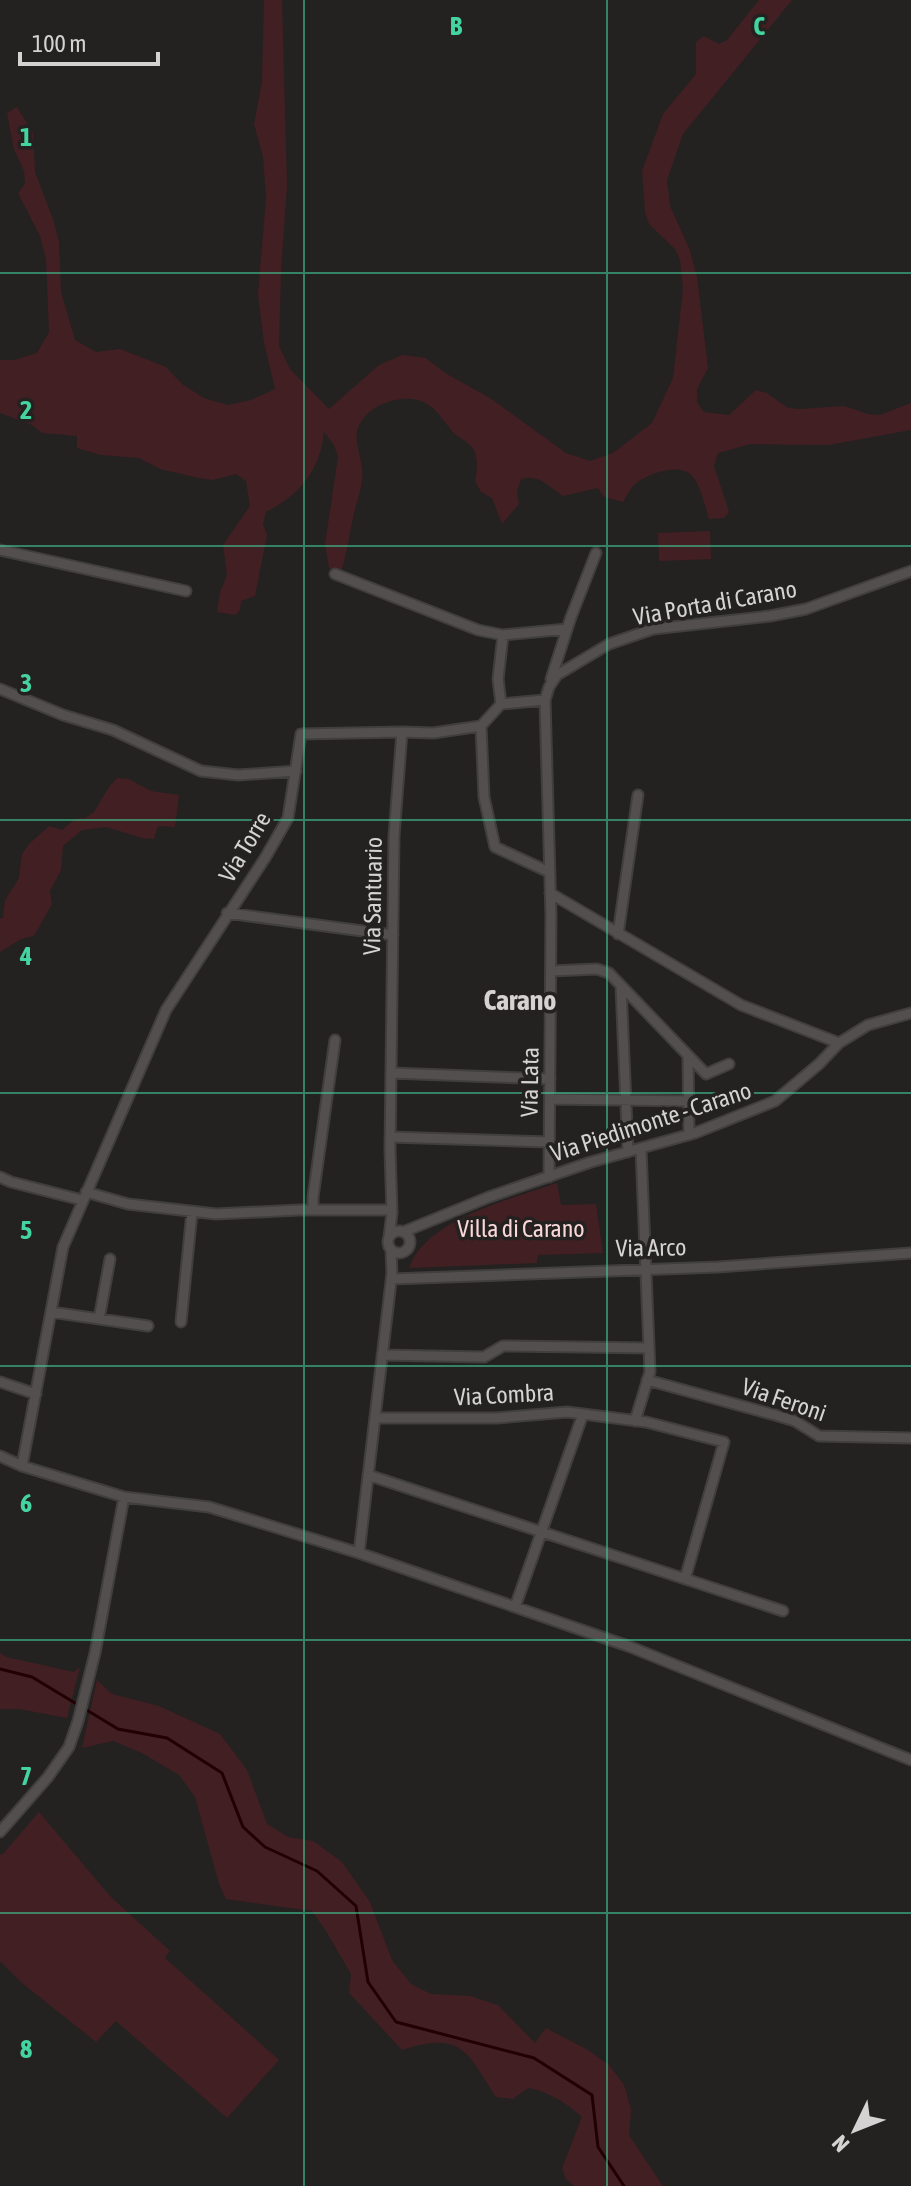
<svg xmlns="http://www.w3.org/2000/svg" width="911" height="2186" font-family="'Asap Condensed',sans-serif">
<rect width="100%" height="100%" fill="#242121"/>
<!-- green -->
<path fill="#421f23" d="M264,0H282L287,186L281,271L279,346L290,369L329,409L379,365L402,355L426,358L445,373L490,398L566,453L590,461L613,453L652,423L673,378L683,289L680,260L675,249L649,224L645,212L642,171L663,114L696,74V42L704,36L719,44L727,40L759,0H792L683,134L667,180L670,206L689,248L697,277L708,368L697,389V402L704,412L729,415L756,390L767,393L788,408L800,409L844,406L868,414L880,415L911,403V430L829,445L750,444L718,453L714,466L729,512L724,518L709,519C705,507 701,486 693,477C681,462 652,473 639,481C631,486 628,494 623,502L604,497L598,488L563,496C547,486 540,474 521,479L517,492L519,504L502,524L492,498L481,492L475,481C477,471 479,455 471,446C466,440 457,438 452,431C444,422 438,410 427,404C407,392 373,402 361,422C351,437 361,453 362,469C364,486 356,502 353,518C349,536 347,553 341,572L329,568L325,544L338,457L334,445L324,432C320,470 301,494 266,512L263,524L267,535L255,596L241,601L240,610L236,615L217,612L220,592L227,575L223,545L250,506L246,481L236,474L212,480L199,478L160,469L139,458L101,455L77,448V436L42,433L32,425L0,413V360H14L37,353L49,332L46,259L40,236L18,193L25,184L24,171L14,149L7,113L17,107L33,133L35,172L53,219L59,242L61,292L75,340L96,352L120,349L166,367L183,385L204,398L228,405L251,400L275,389L264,343L258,294L266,198L263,157L254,124L262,82Z
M710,531L711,559L659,561L658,533Z
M117,778L129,779L151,791L179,795L175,827L158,826L154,839L142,838L106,827L82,830L63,846L61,870L50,891L52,904L34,936L21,939L0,952V918H3L5,900L19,878L22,854L29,844L49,826L62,830L75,819L85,818L94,812L109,787Z
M557,1183L561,1205L596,1204L603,1253L538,1255L537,1263L409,1268C426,1219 512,1199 557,1183Z
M0,1653L6,1657L74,1672L80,1667L67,1718L19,1709H0Z
M97,1680L112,1694L159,1706L220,1734L247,1770L267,1824L288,1837L313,1841L342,1862L370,1902L392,1960L411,1984L431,1994L470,1996L498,2005L535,2043L546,2028L588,2050L609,2065L624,2085L631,2110L629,2135L663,2186H574L566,2179L562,2168L582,2117C567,2103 549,2092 528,2088L513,2099L496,2097C466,2050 461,2031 402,2050L349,1993L351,1974L326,1931L312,1911L226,1899L219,1884L195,1797L179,1775L142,1753L113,1741L82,1748Z
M39,1812L110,1896L170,1951L165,1958L279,2060L227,2118L116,2021L96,2042L22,1983L0,1961V1854L2,1855Z"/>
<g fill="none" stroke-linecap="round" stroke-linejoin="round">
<!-- stream -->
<path stroke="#210004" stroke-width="3" d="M0,1669L32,1677L118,1729L167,1738L222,1773L243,1827L265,1847L317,1871L356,1906L368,1982L396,2022L534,2058L592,2095L598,2147L624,2186"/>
<defs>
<path id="minor" d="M0,550L186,591
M335,574L478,630L503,635L567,629
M551,679L571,617L596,553
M0,689L63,715L113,730L201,771L238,775L296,771
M501,704L498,679L503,635
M481,726L484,797L495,847L549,872
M550,893L741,1005L839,1043
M227,913L393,935
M618,934L638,795
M551,971L597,969L609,973L706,1074L729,1064
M621,986L628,1152
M688,1057L689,1135
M391,1073L550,1079
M550,1099L689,1101
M390,1137L549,1142
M0,1177L11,1182L82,1200
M549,1177L551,916L545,700L549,687L557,675L609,644L653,629L770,616L806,609L911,571
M86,1192L128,1204L216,1214L299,1210H392
M313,1210V1197L335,1040
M388 1242a11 11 0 1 1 22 0a11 11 0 1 1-22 0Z
M403,1232L489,1197L591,1162L695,1133L775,1101L819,1064L839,1043L868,1025L911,1013
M389,1237L392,1213L390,1150L394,836L402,732L433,733L481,726L501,704L545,700
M392,1279L718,1267L911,1253
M51,1312L148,1326
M99,1319L110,1259
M181,1322L192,1212
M382,1355L484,1357L503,1346L649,1348
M647,1380L775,1415L795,1421L819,1436L911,1438
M0,1382L36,1394
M375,1418H497L567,1412L646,1422L724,1442L685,1579
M635,1421L650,1372L641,1149
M0,1456L22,1466L124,1497L209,1507L359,1553L628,1646L911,1760
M22,1466L63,1247L166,1010L265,858L288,818L301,734L402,732
M368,1475L783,1611
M359,1553L392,1273L391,1250
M515,1607L583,1414
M0,1832L48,1777L69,1747L78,1721L95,1653L124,1497"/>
</defs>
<!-- minor casing -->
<use href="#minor" stroke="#413e3e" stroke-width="13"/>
<!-- minor -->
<use href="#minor" stroke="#534f4f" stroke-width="9"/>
</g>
<!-- grid -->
<path fill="none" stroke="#44d49f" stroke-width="2" stroke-opacity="0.55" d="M304,0V2186M607,0V2186M0,273H911M0,546H911M0,820H911M0,1093H911M0,1366H911M0,1640H911M0,1913H911"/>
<g text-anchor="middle" stroke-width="7" stroke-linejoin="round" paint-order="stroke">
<!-- street labels -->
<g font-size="24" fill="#d4d2d2" stroke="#242121">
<text transform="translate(715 603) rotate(-10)" y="8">Via Porta di Carano</text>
<text transform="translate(245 847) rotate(-59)" y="8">Via Torre</text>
<text transform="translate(373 896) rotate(-89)" y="8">Via Santuario</text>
<text transform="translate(530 1082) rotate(-89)" y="8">Via Lata</text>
<text transform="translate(651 1122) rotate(-18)" y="8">Via Piedimonte - Carano</text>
<text transform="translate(651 1248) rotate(-1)" y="8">Via Arco</text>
<text transform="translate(504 1395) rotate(-3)" y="8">Via Combra</text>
<text transform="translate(784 1400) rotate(19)" y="8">Via Feroni</text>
</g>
<!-- park labels -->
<g font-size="24" fill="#fad7d8" stroke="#242121">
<text x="521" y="1237">Villa di Carano</text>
</g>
<!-- quarter labels -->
<g font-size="28" font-weight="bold" fill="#d6d2d2" stroke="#242121">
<text x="520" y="1010">Carano</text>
</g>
</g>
<g font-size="26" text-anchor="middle" font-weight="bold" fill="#44d49f" stroke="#242121" stroke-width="7" stroke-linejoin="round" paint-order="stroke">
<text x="456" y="35">B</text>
<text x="759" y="35">C</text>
<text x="26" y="146">1</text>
<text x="26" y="419">2</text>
<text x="26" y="692">3</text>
<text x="26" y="965">4</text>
<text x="26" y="1239">5</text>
<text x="26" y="1512">6</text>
<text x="26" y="1785">7</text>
<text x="26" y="2058">8</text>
</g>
<!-- north arrow -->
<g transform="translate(855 2130) rotate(227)" stroke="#242121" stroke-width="6" paint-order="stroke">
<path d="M0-6L14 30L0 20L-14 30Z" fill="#d4d2d2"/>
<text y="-12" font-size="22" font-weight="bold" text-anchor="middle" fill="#d4d2d2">N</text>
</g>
<!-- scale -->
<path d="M20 52v12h138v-12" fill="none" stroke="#d4d2d2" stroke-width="4"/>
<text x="32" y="52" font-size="24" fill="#d4d2d2" stroke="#242121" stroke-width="6" paint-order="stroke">100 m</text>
</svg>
